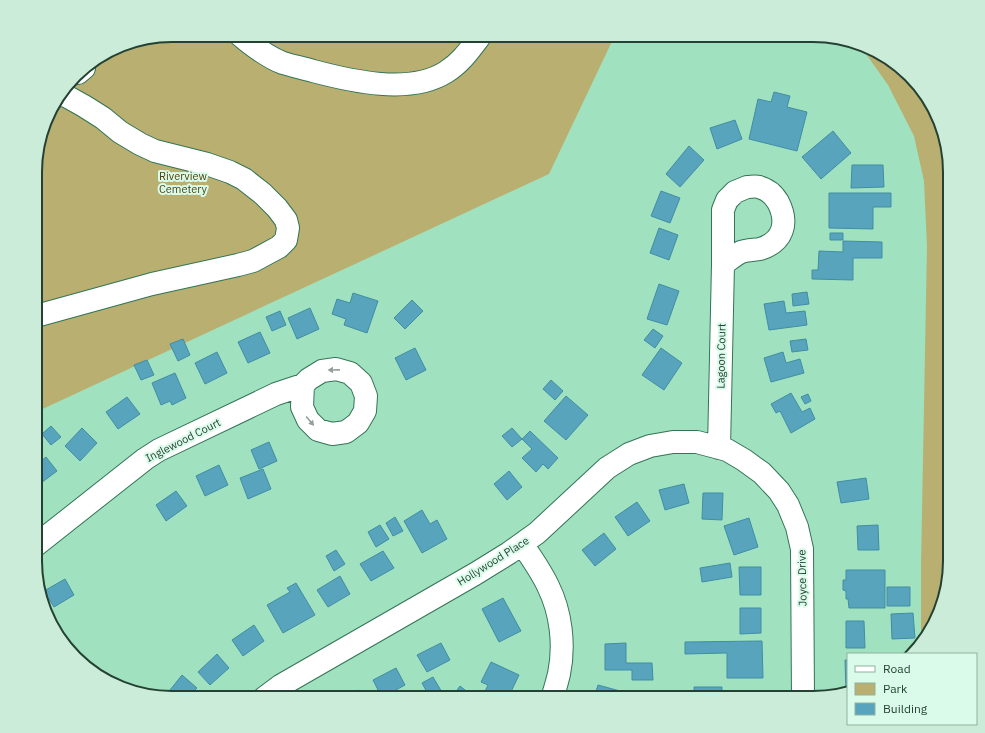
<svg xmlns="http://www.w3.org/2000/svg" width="985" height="733" font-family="'IBM Plex Sans',sans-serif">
<rect width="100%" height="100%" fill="#a0e2bf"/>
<!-- green -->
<path fill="#b8af71" d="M172,35H615L549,174L36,412V154L49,111L81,69L120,45Z
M859,44L865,45L897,63L936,111L950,163V570L940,613L921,646V565L927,246L924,181L914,136L888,85Z"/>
<!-- building -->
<path fill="#58a4bd" stroke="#408da5" d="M774,92L790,96L787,107L807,112L797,151L749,139L758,99L771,102Z
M735,120L742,139L717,149L710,128Z
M833,131L851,153L821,179L802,157Z
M689,146L704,160L680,187L666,174Z
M852,165H883L884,187L851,188Z
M661,191L680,198L670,223L651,216Z
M829,193H891V207H873V229L829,228Z
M659,228L678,235L669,260L650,253Z
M830,233H843V240H830Z
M843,241L882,242V258H853V280L812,279V270H818L819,251L843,252Z
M659,284L679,291L667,325L647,319Z
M807,292L809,304L793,306L792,294Z
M353,293L378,301L367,333L344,325L346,319L332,314L337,299L350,303Z
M412,300L423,311L405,329L394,318Z
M784,301L786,313L805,311L807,325L769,330L764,304Z
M310,308L319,329L297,339L288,318Z
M280,311L286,325L272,331L266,317Z
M653,329L663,336L655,348L644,340Z
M260,332L270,353L248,363L238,342Z
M183,339L190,355L178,361L170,344Z
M806,339L808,350L792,352L790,341Z
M415,348L426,370L406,380L395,358Z
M661,348L682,363L664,390L642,375Z
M217,352L227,373L205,384L195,363Z
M783,352L786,363L800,359L804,373L771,382L764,358Z
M147,360L154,375L141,380L134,365Z
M175,373L186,398L172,405L170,401L161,405L152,383Z
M551,380L563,391L555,400L543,389Z
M791,393L802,412L810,408L815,419L791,433L780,411L776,413L771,404Z
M808,394L811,401L805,404L801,397Z
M566,396L588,415L566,440L544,421Z
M127,397L140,414L118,429L106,412Z
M51,426L61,437L51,445L42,434Z
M82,428L97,443L80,461L65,446Z
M512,428L522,439L512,447L502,436Z
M530,431L558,458L548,469L543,464L536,472L522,458L532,449L522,439Z
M269,442L277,461L259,469L251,450Z
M46,457L57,471L37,486L36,484V465Z
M219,465L228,485L205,496L196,476Z
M263,469L271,489L248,499L240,478Z
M509,471L522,487L507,500L494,484Z
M866,478L869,499L841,503L837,482Z
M684,484L689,503L665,510L659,490Z
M176,491L187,506L166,521L156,505Z
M703,493H723L722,520L702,519Z
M637,502L650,521L628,536L615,517Z
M422,510L430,524L437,520L447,539L422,553L404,521Z
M395,517L403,531L393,536L386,523Z
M749,518L758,547L734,555L724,526Z
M380,525L389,539L376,547L368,532Z
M878,525L879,550H858L857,526Z
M604,533L616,549L595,566L582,550Z
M336,550L345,564L334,571L326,556Z
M383,551L394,568L371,581L360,564Z
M730,563L732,577L702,582L700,568Z
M739,567H761V595H740Z
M846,570H885V608H849L848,599H846V591L843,590V580H846Z
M340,576L350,594L328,607L317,590Z
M65,579L74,595L54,607L44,591Z
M296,583L315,615L283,633L267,605L290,592L287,588Z
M887,587H910V606H887Z
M503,598L521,631L499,642L482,609Z
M740,608H761V633L740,634Z
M913,613L915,638L892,639L891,614Z
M846,621H864L865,648H846Z
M254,625L264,641L243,656L232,640Z
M762,641L763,678H727V653L685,654V642Z
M441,643L450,660L427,672L417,655Z
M626,643V663H652L653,680H632V670H605V644Z
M217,654L229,668L210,685L198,672Z
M845,660H848V690L846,691Z
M491,662L519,675L508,698H482L488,685L481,682Z
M396,668L405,685L394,691L397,698H382L373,680Z
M182,675L197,688L192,693L198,698H163L158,696L162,691L166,695Z
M433,677L443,694L437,698H430L422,683Z
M598,685L620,691L618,698H594Z
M460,686L475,698H453L452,697Z
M694,687H722V698H694Z
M359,690L363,698H344Z"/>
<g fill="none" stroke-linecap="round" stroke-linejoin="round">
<defs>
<path id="minor" d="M240,35C253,46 267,57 283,63C293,66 303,68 313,71C351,81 410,95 446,72C461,63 471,48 481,35
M78,73L84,68
M747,187C751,187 755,186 759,187C767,189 774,195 778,202C789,223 783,242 760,249C754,250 747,250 741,252C735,255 729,260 723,264V210L727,200L735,192Z
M36,316L152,284L238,265L253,261L279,247L286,240L288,228L286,220L277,208L263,194L244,179L230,172L207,164L155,151L140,144L120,132L103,118L84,106L66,96L62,95
M719,448L723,264
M522,544C531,557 541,571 548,586C561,612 565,645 559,674C557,682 555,690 552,698
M36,545L145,459L159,450L276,394L303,385L309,379L322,371L336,369L350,373L361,383L366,396L365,411L358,423L346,432L332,434L318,430L308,420L302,407L303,385
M264,698L280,686L475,574L509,553L537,533L607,468L629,454L650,446L673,442H697L727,450L744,460L762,473L779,491L788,505L797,527L802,549L803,698"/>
</defs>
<!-- minor casing -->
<use href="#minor" stroke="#337455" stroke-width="24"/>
<!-- minor -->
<use href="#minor" stroke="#fff" stroke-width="22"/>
</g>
<!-- one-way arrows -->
<defs><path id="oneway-solid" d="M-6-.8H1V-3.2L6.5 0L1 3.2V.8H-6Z"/></defs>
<g fill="#92a099">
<use href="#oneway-solid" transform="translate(334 370) rotate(179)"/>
<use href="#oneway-solid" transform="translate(310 421) rotate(50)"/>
</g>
<g text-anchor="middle" stroke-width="4" stroke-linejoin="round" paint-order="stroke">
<!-- park labels -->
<g font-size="11" fill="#4b4313" stroke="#dafbe9">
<text x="183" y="180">Riverview<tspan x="183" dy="13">Cemetery</tspan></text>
</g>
<!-- street labels -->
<g font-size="11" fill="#254133" stroke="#dafbe9">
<text transform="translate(721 356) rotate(-89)" y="4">Lagoon Court</text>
<text transform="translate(183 440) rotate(-27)" y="4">Inglewood Court</text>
<text transform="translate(493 561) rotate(-32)" y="4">Hollywood Place</text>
<text transform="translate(802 578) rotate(-91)" y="4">Joyce Drive</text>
</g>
</g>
<!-- crop -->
<path d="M0 0H985V733H0ZM172 42H813A130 130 0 0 1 943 172V561A130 130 0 0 1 813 691H172A130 130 0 0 1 42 561V172A130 130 0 0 1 172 42Z" fill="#ccecda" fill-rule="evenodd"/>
<path fill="none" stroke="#254133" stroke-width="2" d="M172 42H813A130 130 0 0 1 943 172V561A130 130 0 0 1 813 691H172A130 130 0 0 1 42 561V172A130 130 0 0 1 172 42Z"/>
<!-- legend -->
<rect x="847" y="653" width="130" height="72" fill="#dafbe9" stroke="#92b1a0"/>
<rect x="855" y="666" width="20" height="6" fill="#ffffff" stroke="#92b1a0"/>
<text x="883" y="673" font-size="12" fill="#254133">Road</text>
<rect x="855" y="683" width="20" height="12" fill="#b8af71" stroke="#92b1a0"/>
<text x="883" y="693" font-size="12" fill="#254133">Park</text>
<rect x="855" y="703" width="20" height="12" fill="#58a4bd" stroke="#92b1a0"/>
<text x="883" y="713" font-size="12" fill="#254133">Building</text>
</svg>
